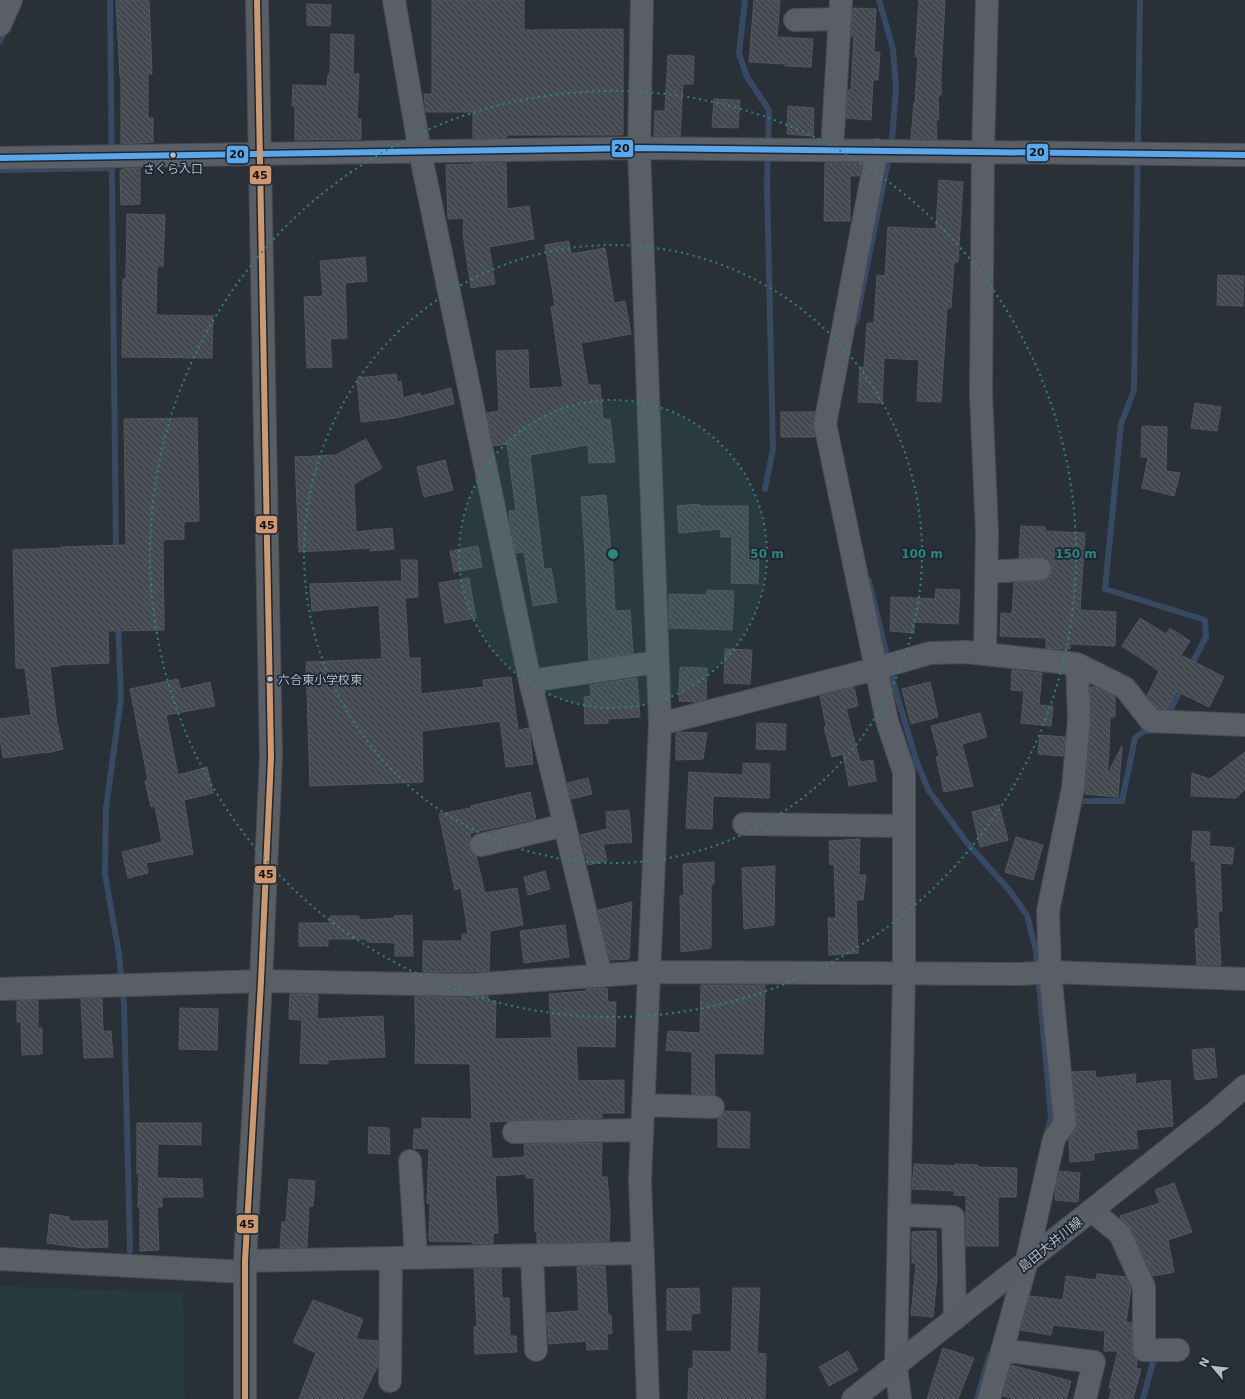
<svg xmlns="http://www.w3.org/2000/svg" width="1245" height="1399" font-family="'DejaVu Sans','Noto Sans JP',sans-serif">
<defs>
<pattern id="building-back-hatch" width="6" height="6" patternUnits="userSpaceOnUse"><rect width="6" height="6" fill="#444950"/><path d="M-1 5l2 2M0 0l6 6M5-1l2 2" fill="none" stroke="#5d6168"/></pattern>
</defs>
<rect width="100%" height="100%" fill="#2a3038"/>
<!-- garden -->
<path fill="#273a3e" d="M0,1286L183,1293L185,1399H0Z"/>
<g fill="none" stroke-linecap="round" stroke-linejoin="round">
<!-- stream -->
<path stroke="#384963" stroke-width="6" d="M110,0L116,552
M745,0L739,54L747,77L769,110L767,184L773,449L765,489
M1140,0L1134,390L1121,424L1105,589L1205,620L1206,637L1190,668
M0,41L6,28
M0,170L112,168
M856,322L892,141L896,88L893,49L879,0
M869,581L893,682L917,763L929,791L968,844L1010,891L1027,915L1036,951L1051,1117L1046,1136
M118,623L121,698L106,808L105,874L119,954L124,1004L130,1251
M1167,717L1182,686
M1078,801H1122L1135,738L1144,731H1155
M977,1399L990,1354
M1143,1399L1154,1358"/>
</g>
<!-- building -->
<path fill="url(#building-back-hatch)" stroke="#52575f" d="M116,0H149L152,74H148V118H153V142L121,144V76H120Z
M432,0H524V30L623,29V135H506V138H473V112H426L424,94H432Z
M754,0H780L777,37L813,39L811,67L785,66V64L749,62Z
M919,0H945L941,75V95H938L939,120H936L937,139H911L914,103H915L918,57H915Z
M307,4L331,5L330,26L307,25Z
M853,8L876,9L874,52H880L878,80H873L871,120L846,118L848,90H851L854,36H851Z
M331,34L354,35L353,74H359L357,119H361V139L295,140V106H292L293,85L327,86L328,74H330Z
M668,55L694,56L693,84H683L680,136H654L655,111H665Z
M714,99L740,100L738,128L712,127Z
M788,106L814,108L813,136L787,134Z
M473,163H506L507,209L529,206L534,239L489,247L495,284L471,288L463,234L464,218L448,219L446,165L473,164Z
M825,163H862L859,176H850V221H824Z
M140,168V204L121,205L120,171L122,170V169Z
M939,180L963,182L958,262H954L951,308H947L941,402L917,401L919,360L884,358L882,403L858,402L860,367L864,368L867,323H874L877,275L885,276L888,227L936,229Z
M127,214L165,215L163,266H157L156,315L213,316L212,358L122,357L123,279H126Z
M569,241L571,254L605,248L614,303L625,301L631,334L581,343L588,385H600L603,419H610L615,462L589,463L588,445L530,455L544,569L551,568L557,602L533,606L524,552L516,553L510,524L509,511H516L507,444L494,446L487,413L499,411L496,351L528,350L529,389L563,387L551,307L555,306L545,245Z
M365,257L367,281L345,283L347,338L330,339L332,367L307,368L304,297L323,296L320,261Z
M1218,275L1244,276L1243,306L1217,305Z
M396,374L397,382L401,381L403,398L420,393L421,396L451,388L454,404L396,418L361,422L357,378Z
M1195,403L1221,407L1217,431L1191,428Z
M781,412H815L813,426L815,437H781Z
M197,418L199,521L184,522V539L163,540L164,630L108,631L109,663L60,665V666L50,667L57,724L63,749L47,753V752L3,758L0,738V719L31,715L25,668H16L13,550L61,548V547L126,545L124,419Z
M1142,426L1167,427L1166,471L1180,473L1174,496L1142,488L1148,457H1141Z
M366,439L382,468L354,484L356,532L392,528L394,549L370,551V548L299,552L295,457L336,455Z
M445,460L453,490L424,497L417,467Z
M606,495L611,552H612L615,611L630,610L633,653L589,660L585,553L581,497Z
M699,504V506H748V550H759L758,584L731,583L732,537H721V529L679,533L677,506Z
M1021,526L1045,527V531L1085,533L1080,610L1116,612L1115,646L1070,644V649H1052L1046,648V638L1000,636L1001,613L1012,614L1014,583L1041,581L1046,580L1051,575L1052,569L1050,562L1045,558L1039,557L1019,558Z
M478,546L482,567L454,572L450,551Z
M401,560H417L418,597L405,598L409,658H420L421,694L484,687L483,680L511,677L518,730L529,728L533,764L506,767L500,721L422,731L423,782L310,786L306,662L382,659L379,605L312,611L310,584L402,581Z
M469,578L476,618L445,623L439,583Z
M936,589L960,590L958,624L914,622V633L890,631L891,597L935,599Z
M707,590L734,591L732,630L669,628V594L707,595Z
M1140,618L1166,634L1170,628L1190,641L1181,655L1224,677L1209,707L1176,691L1167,709H1157L1147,696L1159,671L1122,646Z
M725,649L752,650L750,684L724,683Z
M680,667L707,668L706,699L697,702L679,701Z
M1012,670L1042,673L1039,705L1053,706L1051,726L1021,723L1024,691L1011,690Z
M637,678L640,717L608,719V723L585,724L584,697L591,696L590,685Z
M178,679L180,689L210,682L215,706L166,715L178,775L207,767L213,793L184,800L193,854L146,863L148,873L128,878L122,852L162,842L155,806L151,807L145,781L148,780L130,689Z
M930,682L938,717L911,724L902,689Z
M854,687L858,706L846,709L860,762L873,760L876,781L849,786L843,754L832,757L824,727L826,726L820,696Z
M1090,687H1095L1115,697V717H1110L1109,751L1107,775L1122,746L1118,797L1085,794L1091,720Z
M980,713L987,737L962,744L973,786L944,792L936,757L939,756L931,726Z
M757,723L786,724L785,750L756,749Z
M678,732L707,733L703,759L676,760V733Z
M1040,735L1065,737L1063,756L1038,754Z
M1245,752V789L1236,798L1191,796L1192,773L1210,779Z
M743,763L770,764L769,798L713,796L712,829L686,828L689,772L743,775Z
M588,778L592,794L571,799L567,783Z
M530,792L536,819L470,833L471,838L469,842V848L472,853L476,856L485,893L517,888L523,925L490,931L489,971L468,972H423V941H462V934H468L461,888L455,890L439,814L471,808V806Z
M999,805L1008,840L980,847L972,812Z
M629,810L632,842L603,844L607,861L588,865L580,835L607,829L606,812Z
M1193,831L1210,832L1209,846L1234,848L1232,864L1220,863L1222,911H1218L1221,965H1197L1195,929L1199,928L1195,861H1191Z
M1016,837L1043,845L1033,880L1005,872Z
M860,839L859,875H866L863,900H856L858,953L829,955L828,918H836L834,864L830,865L829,841Z
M714,862V884H711V948L681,952L680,896L684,895L683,864Z
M775,866L774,925L744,929L742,868Z
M545,871L550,889L528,895L524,877Z
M632,902L629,959L610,960L598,910Z
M412,915L413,956H395V943L367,942V939H328V946H299V923H330V916H359V920L395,918L394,916Z
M565,925L569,957L524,963L520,931Z
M701,985H765L763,1054L714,1053L715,1095L692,1094V1052L666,1050L668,1031L700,1033Z
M607,988L608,1002H616L615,1047L576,1046L578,1081L624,1080V1113H602V1118L514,1120L508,1121L489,1122L492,1159L525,1157L524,1144L602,1143L601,1177H607L610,1213L609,1241L537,1243V1232H535L534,1178H526V1174L495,1176L498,1233H493V1244H473V1242L429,1241L430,1203H427L429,1149L413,1148L414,1129H422V1118L472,1119L470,1064L415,1063L416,1023H415V996L468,998L488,996V1001H496L495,1039L552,1038L549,994L586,991V989Z
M290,994L318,995L317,1019L383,1016L385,1057L328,1060V1064L300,1063L302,1020H303L289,1019Z
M102,998L103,1031H111L113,1057L84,1058L81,999Z
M38,1000V1028H42V1054L22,1055L21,1022H17V1001Z
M180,1008L218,1009L217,1050L179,1049Z
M1214,1048L1217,1077L1195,1080L1192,1050Z
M1095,1071L1096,1078L1136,1074L1135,1084L1170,1080L1173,1126L1136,1130L1138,1148L1094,1153V1160L1070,1162L1069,1140L1075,1130L1077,1122L1072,1072Z
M724,1111L750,1112L749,1148L718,1147V1118Z
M137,1123H201V1145L158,1144L157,1178L202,1179L203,1197H162V1207H157L159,1250L140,1251V1207H138L139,1174H137Z
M369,1127L389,1128L390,1154L368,1153Z
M914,1164L955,1166V1164L978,1165V1167L1017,1168L1016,1197H998V1246H966V1196L954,1195V1191L912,1189Z
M1060,1171L1080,1173L1078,1202L1055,1200L1056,1186Z
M289,1179L315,1181L313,1206H309L307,1247L280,1248L282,1222H286Z
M1174,1183L1192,1232L1168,1240L1174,1272L1153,1276L1131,1229L1121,1219L1120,1216L1160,1203L1155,1190Z
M50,1214L69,1217V1221H107L108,1247L83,1248L47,1243Z
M936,1231L937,1277L933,1317L911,1315L916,1263H912V1232Z
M605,1266L608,1315H611L612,1333L607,1334L608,1349L587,1350L586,1341L549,1344L547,1313L579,1311L577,1267Z
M501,1268L502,1298H509L510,1336H516L517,1352L475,1354L474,1327H477L474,1269Z
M1097,1274L1126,1277L1131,1288L1126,1322L1132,1323V1350L1133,1356L1137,1360L1136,1368L1141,1369L1133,1399H1109L1112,1388H1109L1118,1351H1104L1105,1331L1053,1325L1051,1335L1021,1330L1030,1296L1063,1300L1066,1276L1096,1280Z
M699,1288L700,1313L691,1314V1330H667V1289Z
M733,1288H760L757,1353L766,1354L765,1399H688L689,1368H693V1351L731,1352Z
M313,1300L363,1319L356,1339L378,1341V1365L362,1399H299L316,1353L293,1342Z
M943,1348L974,1358L958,1399H927Z
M848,1351L858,1370L829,1386L819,1367Z
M1011,1365L1071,1381L1066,1399H1015L1003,1396Z"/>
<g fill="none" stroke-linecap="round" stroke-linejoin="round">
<defs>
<path id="street" d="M394,0L420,152L530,681L601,976
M642,0L639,148L660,724L640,1180L648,1399
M795,20L840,19
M0,25L11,0
M832,150L841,0
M877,150L825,424L887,721L904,772V973L896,1366L900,1399
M0,158L639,148L1245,155
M987,572L1040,569
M985,653L987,533L981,394L983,152L987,0
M530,681L657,662
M660,724L875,669L930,653L966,652L1077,664L1125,688L1151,721L1245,725
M744,824L904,826
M481,845L565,825
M0,989L261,981L468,985L649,972L1020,974L1050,972L1245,979
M643,1105L713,1107
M514,1132L642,1130
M410,1161L416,1258
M1092,1211L1120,1234L1144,1287V1350H1178
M899,1215L953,1217L955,1319
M532,1256L536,1350
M0,1259L245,1272
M245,1261L643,1253
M1002,1350L1094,1362L1085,1399
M390,1381L391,1258
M989,1399L1026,1264L1054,1139L1065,1123L1050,972L1048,911L1073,788L1079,719L1077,664"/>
<path id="secondary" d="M245,1399V1261L261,981L271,757L257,0
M853,1399L1212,1115L1245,1086"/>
</defs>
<!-- street casing -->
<use href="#street" stroke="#484c53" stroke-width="24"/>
<!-- secondary casing -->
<use href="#secondary" stroke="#484c53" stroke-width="24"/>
<!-- street -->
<use href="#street" stroke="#5a5e66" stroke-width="22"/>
<!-- secondary -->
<use href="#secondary" stroke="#595d64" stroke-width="22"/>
<defs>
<path id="bus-1" d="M0,158L639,148L1245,155"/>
<path id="bus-2" d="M245,1399V1261L261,981L271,757L257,0"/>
</defs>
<!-- bus-1 casing -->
<use href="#bus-1" stroke="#1d2633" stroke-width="9"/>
<!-- bus-2 casing -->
<use href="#bus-2" stroke="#1d2633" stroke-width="9"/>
<!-- bus-1 -->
<use href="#bus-1" stroke="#5aa8eb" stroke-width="6"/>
<!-- bus-2 -->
<use href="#bus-2" stroke="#cd976f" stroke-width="6"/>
</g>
<!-- distance rings -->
<circle cx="613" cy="554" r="154" fill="#308480" fill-opacity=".12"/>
<g fill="none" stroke="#308480" stroke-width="2" stroke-dasharray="2 4">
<circle cx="613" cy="554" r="154"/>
<circle cx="613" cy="554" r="309"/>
<circle cx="613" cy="554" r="463"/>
</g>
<!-- markers -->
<g fill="#b4bcc9" stroke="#1d2633" stroke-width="1.5">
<circle cx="173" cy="155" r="3.5"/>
<circle cx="270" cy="679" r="3.5"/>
</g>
<g text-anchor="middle" stroke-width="3.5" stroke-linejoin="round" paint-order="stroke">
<!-- bus labels -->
<g font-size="12" fill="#b4bcc9" stroke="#1d2633">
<text x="173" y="173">さくら入口</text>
<text x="278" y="684" text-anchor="start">六合東小学校東</text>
</g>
<!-- street labels -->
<g font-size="13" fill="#b4bcc9" stroke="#1d2633">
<text transform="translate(1050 1244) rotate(-39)" y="5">島田大井川線</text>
</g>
</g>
<circle cx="613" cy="554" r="6" fill="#308480" stroke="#1d2633" stroke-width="2"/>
<g font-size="12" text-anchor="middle" font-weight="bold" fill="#308480" stroke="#1d2633" stroke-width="3.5" stroke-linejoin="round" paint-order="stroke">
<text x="767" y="558">50 m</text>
<text x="922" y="558">100 m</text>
<text x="1076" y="558">150 m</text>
</g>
<g stroke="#1d2633" stroke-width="1.5">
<rect x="611" y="139" width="23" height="19" rx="4" fill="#5aa8eb"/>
<rect x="1026" y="143" width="23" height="19" rx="4" fill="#5aa8eb"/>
<rect x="226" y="145" width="23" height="19" rx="4" fill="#5aa8eb"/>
<rect x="249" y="165" width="23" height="20" rx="4" fill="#cd976f"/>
<rect x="255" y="515" width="23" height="19" rx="4" fill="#cd976f"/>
<rect x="254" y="865" width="23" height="19" rx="4" fill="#cd976f"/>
<rect x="236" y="1214" width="23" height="20" rx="4" fill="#cd976f"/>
</g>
<g font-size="11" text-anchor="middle" font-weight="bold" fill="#111">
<text x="622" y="152">20</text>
<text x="1037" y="156">20</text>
<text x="237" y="158">20</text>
<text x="260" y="179">45</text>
<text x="267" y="529">45</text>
<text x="266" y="878">45</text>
<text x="247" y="1228">45</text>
</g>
<!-- north arrow -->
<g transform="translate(1213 1367) rotate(298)" stroke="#1d2633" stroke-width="3" paint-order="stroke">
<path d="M0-3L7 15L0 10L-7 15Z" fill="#b4bcc9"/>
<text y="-6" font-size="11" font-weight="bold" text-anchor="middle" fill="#b4bcc9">N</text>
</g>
</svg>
